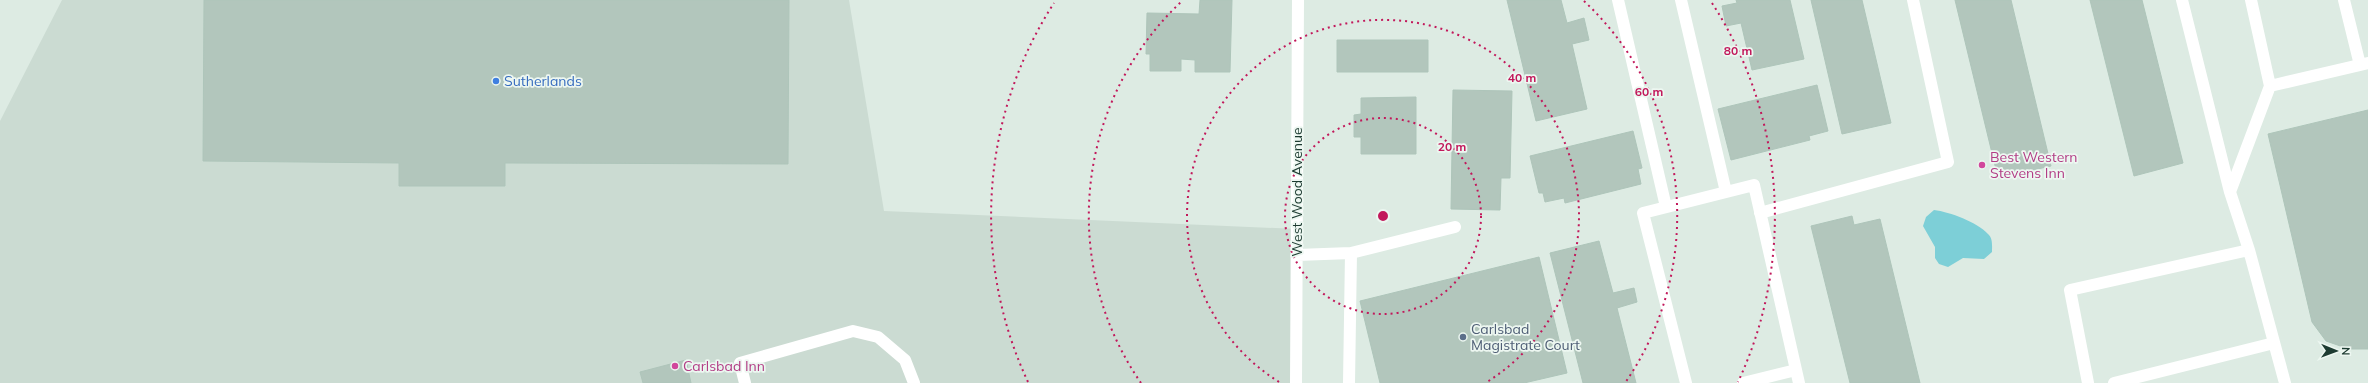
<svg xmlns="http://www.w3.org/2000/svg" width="2368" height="383" font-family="Mulish,sans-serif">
<rect width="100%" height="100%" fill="#ddebe3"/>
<!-- built -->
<path fill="#cbdbd2" d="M62,0H849L884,211L1297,229L1296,383H0V121Z"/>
<!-- water -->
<path fill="#7dcfd7" d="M1934,210C1950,212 1977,222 1988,234C1993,238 1992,246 1992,252L1984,259L1963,258L1948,267L1939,264L1935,258V247L1923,226L1926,217Z"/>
<!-- building -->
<path fill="#b2c6bc" stroke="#aec5ba" d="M204,0H789L788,164L505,163V186H399V163L203,161Z
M1200,0H1232L1230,72H1195V60L1181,59V71H1150V54H1146L1147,13L1199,14Z
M1507,0H1561L1567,23L1584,18L1589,40L1572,44L1587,109L1536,121Z
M1736,0H1790L1804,59L1752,70L1741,23L1726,26L1722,6L1737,3Z
M1811,0H1862L1891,123L1842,134Z
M1955,0H2011L2051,166L1998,178Z
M2090,0H2142L2183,163L2134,176Z
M1337,40H1428V72H1337Z
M1817,85L1828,131L1809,136L1810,140L1731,160L1718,109Z
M1453,90L1512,91L1510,178H1501L1500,210L1451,209Z
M1416,97V154H1361V137H1354V115L1361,114V98Z
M2368,110V349H2349L2326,341L2312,322L2268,134Z
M1633,131L1642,168L1638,169L1641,184L1565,203L1564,198L1545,202L1543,193H1539L1530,156Z
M1852,216L1854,225L1880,219L1920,383H1850L1811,226Z
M1599,241L1613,293L1634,288L1637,302L1617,308L1636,383H1583L1550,253Z
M1539,257L1567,373L1524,383H1380L1360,301Z
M686,360L691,383H643L640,372Z"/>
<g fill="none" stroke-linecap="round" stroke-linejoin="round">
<!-- minor -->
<path stroke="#fff" stroke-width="12" d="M1618,0L1666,207
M1681,0L1726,192
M2182,0L2230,192L2249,250L2285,383
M2344,0L2360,65
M2270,86L2368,63
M2230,192L2270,86L2251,0
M1760,213L1948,162L1913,0
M1297,255L1351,253L1455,227
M745,383L740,363L853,331L878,337L905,360L914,383
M1296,383L1298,0
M1349,383L1351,253
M1686,383L1643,213L1754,185L1799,383
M1743,383L1796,370
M2088,383L2070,290L2249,250
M2114,383L2274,343"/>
</g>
<!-- distance rings -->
<g fill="none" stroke="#c2185b" stroke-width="2" stroke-dasharray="2 4">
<circle cx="1383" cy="216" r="98"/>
<path d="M1279 382A196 196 0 1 1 1487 382"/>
<path d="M1141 383A294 294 0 0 1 1182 1M1584 1A294 294 0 0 1 1625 383"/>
<path d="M1028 382A392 392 0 0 1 1054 3M1712 3A392 392 0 0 1 1738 382"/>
</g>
<!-- markers -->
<circle fill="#3f7fe0" stroke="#edf7f1" stroke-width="1.5" cx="496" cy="81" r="4"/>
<g fill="#d1479c" stroke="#edf7f1" stroke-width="1.5">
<circle cx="1982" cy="165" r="4"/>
<circle cx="675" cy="366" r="4"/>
</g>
<circle fill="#5c6f8a" stroke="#edf7f1" stroke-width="1.5" cx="1463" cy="337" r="4"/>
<g text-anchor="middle" stroke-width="3.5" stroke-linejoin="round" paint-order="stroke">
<!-- shop labels -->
<g font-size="14" fill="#366cbe" stroke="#edf7f1" text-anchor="start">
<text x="504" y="86">Sutherlands</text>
</g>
<!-- hotel labels -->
<g font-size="14" fill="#b23c85" stroke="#edf7f1" text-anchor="start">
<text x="1990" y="162">Best Western<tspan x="1990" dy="16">Stevens Inn</tspan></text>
<text x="683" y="371">Carlsbad Inn</text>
</g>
<!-- street labels -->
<g font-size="14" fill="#1d3b31" stroke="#edf7f1">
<text transform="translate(1297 192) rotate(-90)" y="5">West Wood Avenue</text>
</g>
<!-- service labels -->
<g font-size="14" fill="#4e5e75" stroke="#edf7f1" text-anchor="start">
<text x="1471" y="334">Carlsbad<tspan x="1471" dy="16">Magistrate Court</tspan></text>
</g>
</g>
<circle cx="1383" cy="216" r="6" fill="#c2185b" stroke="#edf7f1" stroke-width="2"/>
<g font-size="12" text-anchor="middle" font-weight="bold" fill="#c2185b" stroke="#edf7f1" stroke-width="3.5" stroke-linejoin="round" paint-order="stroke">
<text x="1738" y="55">80 m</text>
<text x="1522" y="82">40 m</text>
<text x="1649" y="96">60 m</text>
<text x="1452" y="151">20 m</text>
</g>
<!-- north arrow -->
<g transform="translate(2336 351) rotate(91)" stroke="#edf7f1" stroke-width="3" paint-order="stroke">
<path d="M0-3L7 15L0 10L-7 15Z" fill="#1d3b31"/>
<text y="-6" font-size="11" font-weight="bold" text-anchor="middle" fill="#1d3b31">N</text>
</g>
</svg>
